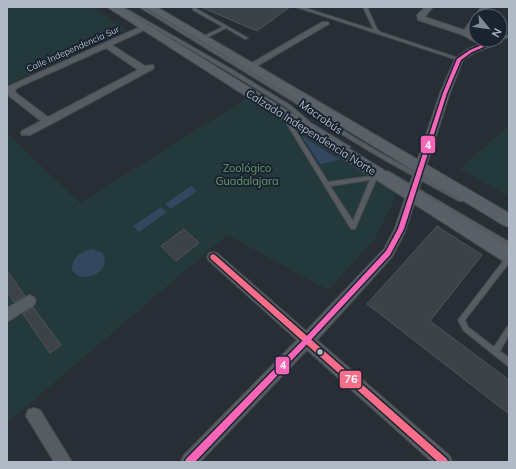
<svg xmlns="http://www.w3.org/2000/svg" width="516" height="469" font-family="Mulish,sans-serif">
<rect width="100%" height="100%" fill="#272e35"/>
<!-- green -->
<path fill="#24393b" d="M7,7H91L126,30L7,85Z
M247,98L398,193L374,240L328,290L227,235L7,423V133L80,203Z
M509,125V196L460,169Z"/>
<!-- water -->
<path fill="#33475f" d="M301,135L340,160L320,164Z
M191,186L197,191L171,209L165,204Z
M161,207L167,212L139,232L133,226Z
M91,249L101,252C116,268 83,288 72,270C71,258 80,252 91,249Z"/>
<!-- building -->
<path fill="#3c4248" stroke="#4f555d" d="M201,7H290L257,31Z
M437,226L482,255L430,321L509,380V414L367,304Z
M184,229L199,243L176,261L161,246Z
M7,271L25,296L14,302L7,292Z
M33,307L61,345L50,353L23,314Z"/>
<g fill="none" stroke-linecap="round" stroke-linejoin="round">
<defs>
<path id="lane" d="M118,7H123L233,70L290,105L311,123L349,146L350,147L349,148H345L307,125L286,107L229,72Z
M139,7H144L298,100C350,138 406,168 463,197L464,199L463,201H459C402,170 346,140 294,102Z
M296,7H302L374,30L363,7H367L377,29L380,32L461,59L458,60Z
M193,8H195L248,38L245,39L226,28L202,40H200V38L223,27L193,10Z
M509,35V37L503,39L501,38Z
M284,114L286,115L328,182L372,176L374,172H378L379,173L355,229H351L282,116ZM370,180L353,221L330,186Z
M388,171L509,242V248L386,174L385,173Z
M509,255V263L465,320L468,327L494,347L507,327L509,326V335L500,351L509,358V367L464,331L458,320L507,256Z"/>
<path id="street" d="M425,7H433L425,17L464,30L473,18H476V25L471,32L476,36V40H479L473,41L463,35L418,20L417,15Z
M481,7H489L483,16L476,17L475,16Z
M322,22H328L329,24L252,69H246L245,67Z
M142,26H145L149,28L112,45L145,66L153,65L154,67L153,69L51,124L30,135H22L21,133L22,131L41,121L9,96L7,87ZM106,48L138,70L48,117L16,93L15,90L19,87Z
M500,38L502,40L501,42L474,53L463,60L450,93L405,232L392,257L317,340L450,456L452,462H432L307,350L200,462H181L183,456L297,340L209,261L207,257L209,253L213,252L217,253L306,331L384,249L395,228L440,93L455,59L468,49L491,40H500Z
M29,295L34,297L36,301L34,305L7,322V308Z
M34,408L40,410L72,462H54L26,416L28,410Z"/>
<path id="secondary" d="M107,7H119L509,247V263L503,261Z
M145,7H157L509,213V227L503,225Z"/>
</defs>
<!-- lane casing -->
<use href="#lane" stroke="#454a50" stroke-width="2"/>
<!-- street casing -->
<use href="#street" stroke="#454a50" stroke-width="2"/>
<!-- secondary casing -->
<use href="#secondary" stroke="#454a50" stroke-width="2"/>
<!-- lane -->
<use href="#lane" fill="#575c63" fill-rule="evenodd"/>
<!-- street -->
<use href="#street" fill="#575c63" fill-rule="evenodd"/>
<!-- secondary -->
<use href="#secondary" fill="#5a6068" fill-rule="evenodd"/>
<defs>
<path id="bus-1" d="M213,254L215,255L447,459L448,462H438L211,259L210,257L211,255Z"/>
<path id="bus-2" d="M494,40H500L472,52L461,60L447,93L404,229L390,255L309,342L195,462H185L186,459L305,338L386,251L398,229L443,93L457,59L470,50Z"/>
</defs>
<!-- bus-1 casing -->
<use href="#bus-1" stroke="#1a2430" stroke-width="3"/>
<!-- bus-2 casing -->
<use href="#bus-2" stroke="#1a2430" stroke-width="3"/>
<!-- bus-1 -->
<use href="#bus-1" fill="#fb6d88" fill-rule="evenodd"/>
<!-- bus-2 -->
<use href="#bus-2" fill="#fa66b7" fill-rule="evenodd"/>
</g>
<!-- markers -->
<circle fill="#b0bac7" stroke="#1a2430" stroke-width="1.5" cx="320" cy="352" r="3.5"/>
<g text-anchor="middle" stroke-width="4" stroke-linejoin="round" paint-order="stroke">
<!-- far-street labels -->
<g font-size="9" fill="#b0bac7" stroke="#1a2430">
<text transform="translate(73 49) rotate(-24)" y="3">Calle Independencia Sur</text>
</g>
<!-- street labels -->
<g font-size="11" fill="#b0bac7" stroke="#1a2430">
<text transform="translate(321 117) rotate(35)" y="4">Macrobús</text>
<text transform="translate(311 132) rotate(32)" y="4">Calzada Independencia Norte</text>
</g>
<!-- park labels -->
<g font-size="11" fill="#65996e" stroke="#1a2430">
<text x="247" y="172">Zoológico<tspan x="247" dy="13">Guadalajara</tspan></text>
</g>
</g>
<g stroke="#1a2430" stroke-width="1.5">
<rect x="420" y="135" width="16" height="19" rx="4" fill="#fa66b7"/>
<rect x="275" y="356" width="15" height="19" rx="4" fill="#fa66b7"/>
<rect x="339" y="370" width="23" height="19" rx="4" fill="#fb6d88"/>
</g>
<g font-size="11" text-anchor="middle" font-weight="bold" fill="#fff">
<text x="428" y="149">4</text>
<text x="283" y="369">4</text>
<text x="351" y="383">76</text>
</g>
<!-- border -->
<rect width="516" height="469" fill="none" stroke="#b0bac7" stroke-width="16"/>
<!-- north arrow -->
<g transform="translate(488 28) rotate(119)"><circle r="19" fill="#1a2430" stroke="#56606c"/>
<path d="M0-3L7 15L0 10L-7 15Z" fill="#808994"/>
<text y="-6" font-size="11" font-weight="bold" text-anchor="middle" fill="#b0bac7">N</text>
</g>
</svg>
